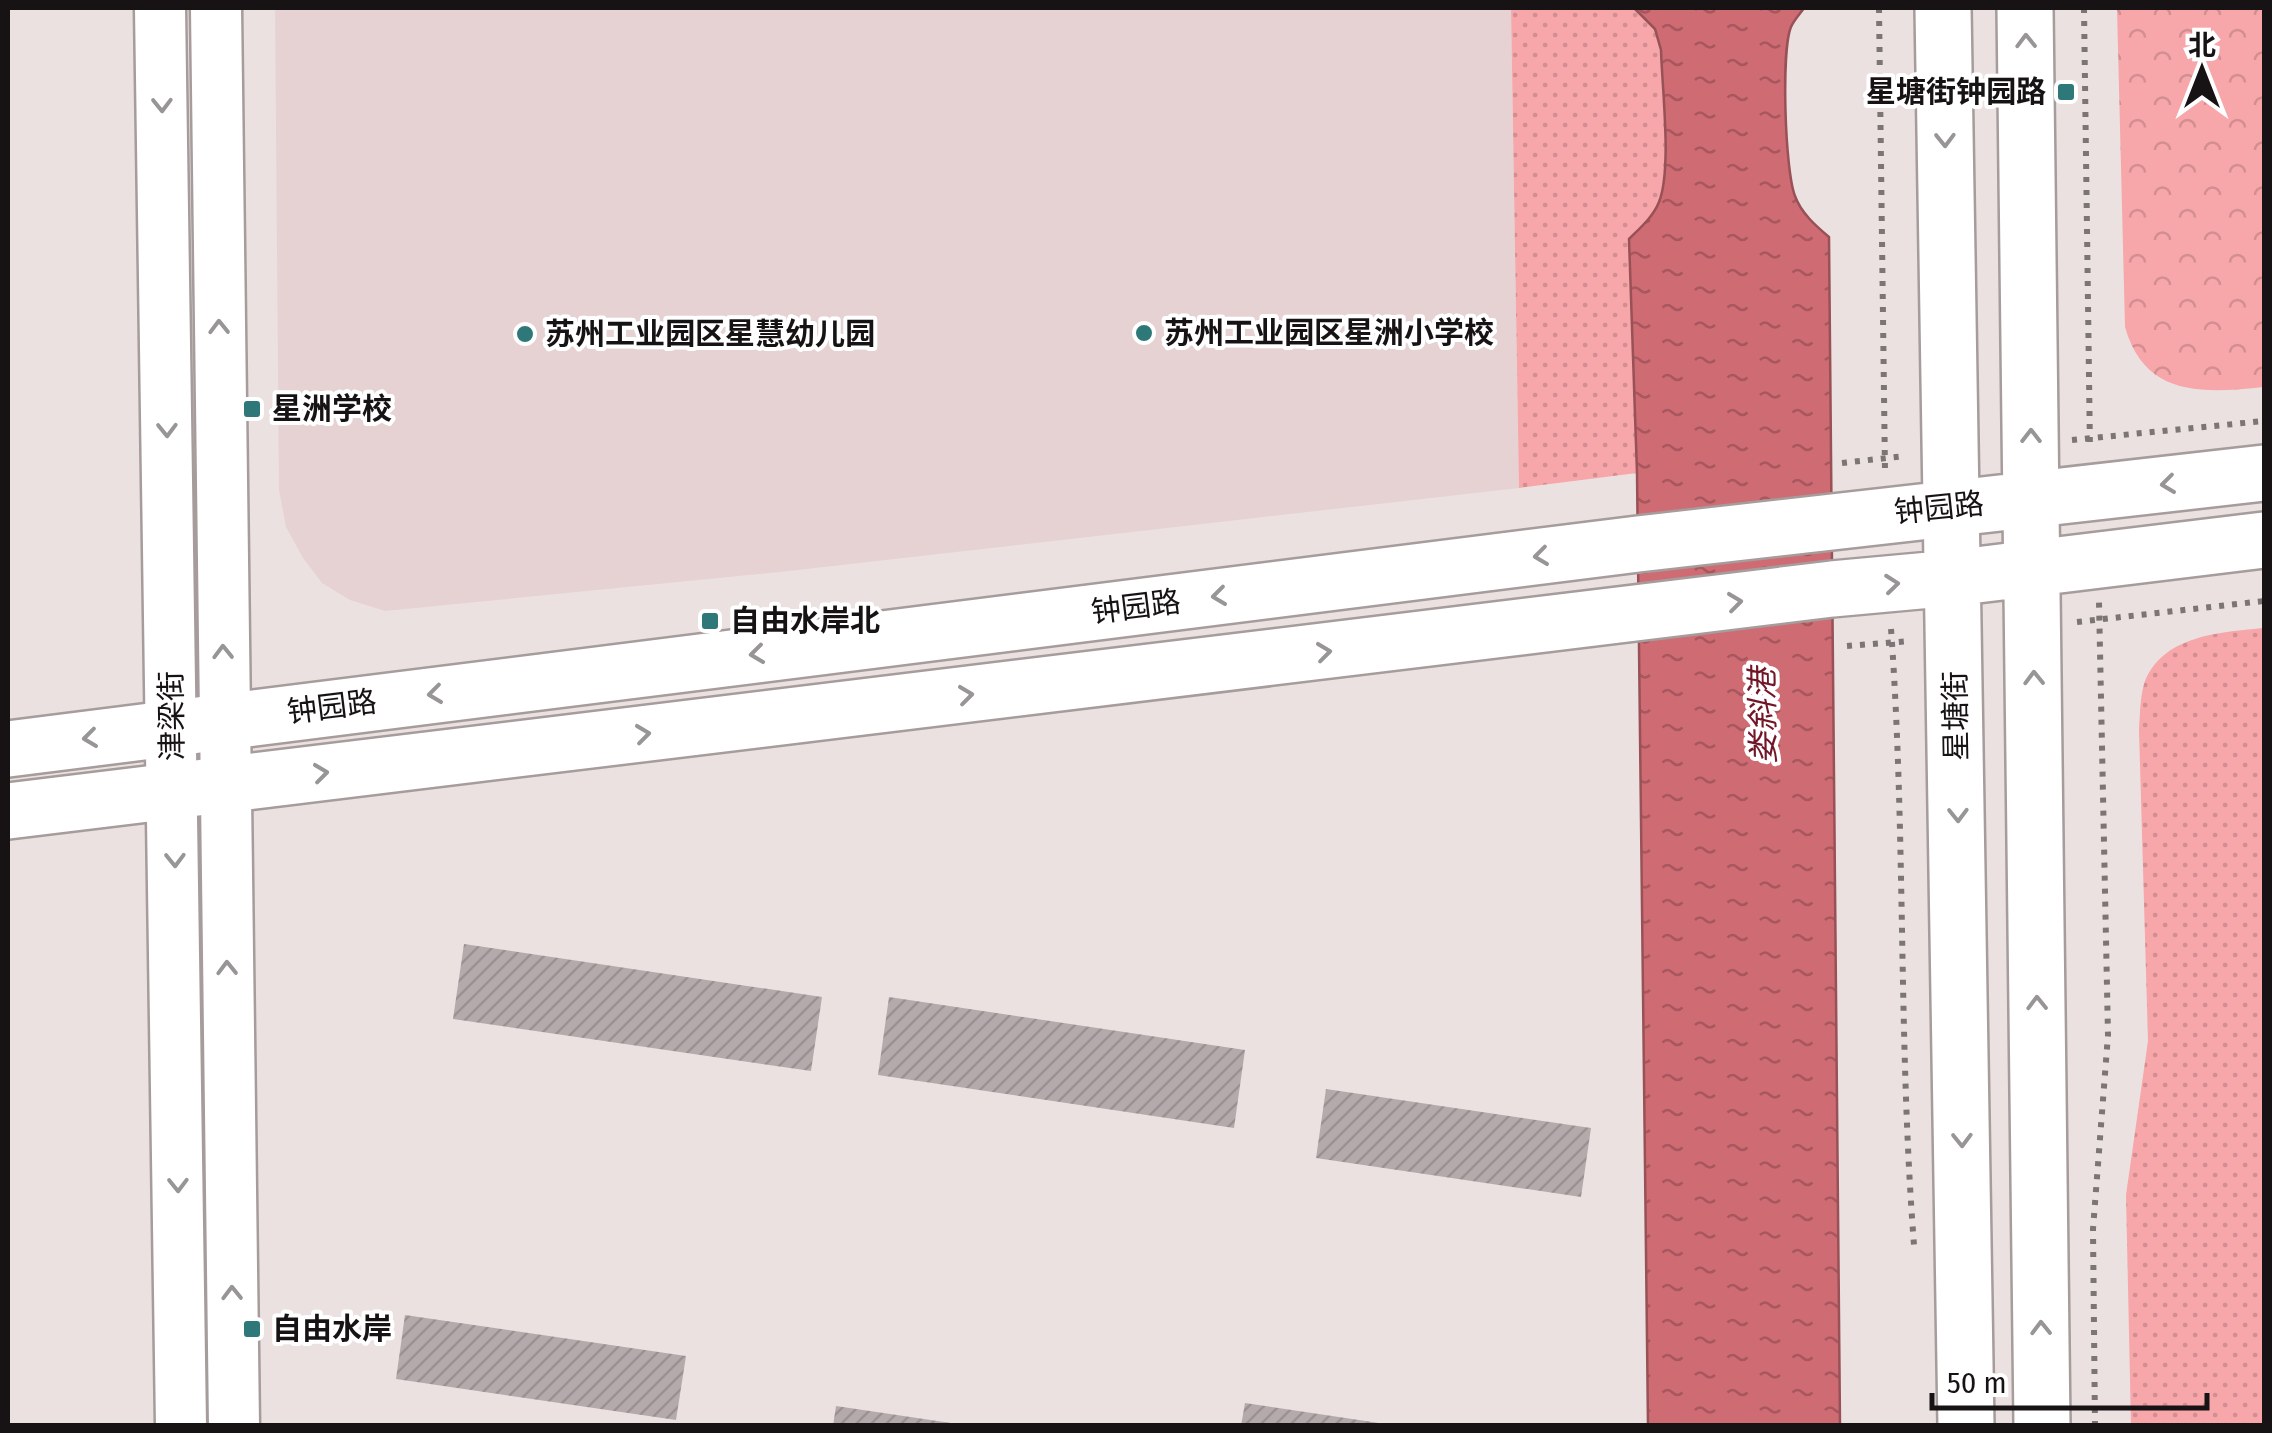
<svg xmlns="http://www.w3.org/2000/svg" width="2272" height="1433" font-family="'Fira Sans Condensed','Noto Sans SC',sans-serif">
<defs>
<pattern id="green-dots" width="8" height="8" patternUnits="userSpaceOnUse" patternTransform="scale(2.5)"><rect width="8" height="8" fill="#f7a6aa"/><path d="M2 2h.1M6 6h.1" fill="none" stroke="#d38e91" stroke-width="1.8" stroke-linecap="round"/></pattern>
<pattern id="forest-crowns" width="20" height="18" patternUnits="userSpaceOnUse" patternTransform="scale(2.5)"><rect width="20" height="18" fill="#f7a6aa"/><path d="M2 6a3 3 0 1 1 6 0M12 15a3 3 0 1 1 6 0" fill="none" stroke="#d38e91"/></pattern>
<pattern id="water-ripples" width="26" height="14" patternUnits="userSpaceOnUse" patternTransform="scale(2.5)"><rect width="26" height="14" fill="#cf6b73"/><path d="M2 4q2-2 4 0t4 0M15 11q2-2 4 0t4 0" fill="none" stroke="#a7575d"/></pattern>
<pattern id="building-hatch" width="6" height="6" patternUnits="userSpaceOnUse" patternTransform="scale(2.5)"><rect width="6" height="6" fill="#b5aaab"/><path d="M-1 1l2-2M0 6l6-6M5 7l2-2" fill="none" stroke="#9b9192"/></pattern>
</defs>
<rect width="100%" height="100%" fill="#ece1e1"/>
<!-- built -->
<path fill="#e6d2d2" d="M275,8H1511L1519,488L780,572L385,611L350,600L322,583L303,558L286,527L279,490Z"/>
<!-- green -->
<path fill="url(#green-dots)" d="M1511,8H1634L1655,29L1661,50C1662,85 1670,172 1659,202C1653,217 1640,228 1629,240L1637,473L1519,488Z
M2264,628V1425H2131L2126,1195L2148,1041L2139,730C2140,716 2140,698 2144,684C2161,635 2222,632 2264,628Z"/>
<!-- forest -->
<path fill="url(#forest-crowns)" d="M2117,8H2264V387C2204,393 2145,398 2125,327Z"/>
<!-- water -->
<path fill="url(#water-ripples)" stroke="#985156" stroke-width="2.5" d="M1634,8H1804C1800,14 1794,20 1791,27C1781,51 1785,171 1795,196C1801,213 1816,226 1829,237L1840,1425H1648L1637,473L1629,239C1640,228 1653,217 1659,202C1672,169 1662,88 1661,50L1655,29Z"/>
<!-- building -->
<path fill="url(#building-hatch)" d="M464,944L822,997L811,1071L453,1019Z
M889,997L1245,1050L1234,1128L878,1075Z
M1326,1089L1591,1128L1581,1197L1316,1158Z
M405,1315L686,1356L676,1420L396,1379Z
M1245,1403L1379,1423V1426H1241Z
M836,1406L951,1423V1426H833Z"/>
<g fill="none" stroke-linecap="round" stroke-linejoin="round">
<defs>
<path id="secondary" d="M160,8L181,1426
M216,8L234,1426"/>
<path id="primary" d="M1943,8L1966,1426
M2025,8L2042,1426
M8,749L1638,544L2264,473
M8,811L1832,589L1952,578L2264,540"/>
</defs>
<!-- secondary casing -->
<use href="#secondary" stroke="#a69c9c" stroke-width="55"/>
<!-- primary casing -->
<use href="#primary" stroke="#a69c9c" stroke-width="60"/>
<!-- path -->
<path stroke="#7c7575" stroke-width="6" stroke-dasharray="5 8" stroke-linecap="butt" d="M1879,8L1885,471
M2084,8L2090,450
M2072,440L2264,421
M1842,463L1905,456
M2077,622L2264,601
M1891,629C1906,834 1898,1040 1914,1245
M1847,646L1910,641
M2095,1426L2093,1229L2108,1035L2099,602"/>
<!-- secondary -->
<use href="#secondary" stroke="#fff" stroke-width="50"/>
<!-- primary -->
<use href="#primary" stroke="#fff" stroke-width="55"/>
</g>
<!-- one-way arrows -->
<defs><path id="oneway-chevron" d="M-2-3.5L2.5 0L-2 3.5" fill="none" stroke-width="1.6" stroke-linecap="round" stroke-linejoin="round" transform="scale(2.5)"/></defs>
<g stroke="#979595">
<use href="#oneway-chevron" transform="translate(2026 41) rotate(-91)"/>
<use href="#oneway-chevron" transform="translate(162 105) rotate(89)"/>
<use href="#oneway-chevron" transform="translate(1945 140) rotate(89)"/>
<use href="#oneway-chevron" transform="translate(219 327) rotate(-91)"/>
<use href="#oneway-chevron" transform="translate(167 430) rotate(89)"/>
<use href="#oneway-chevron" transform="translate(2031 436) rotate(-90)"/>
<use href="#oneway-chevron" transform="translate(2168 484) rotate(173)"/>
<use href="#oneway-chevron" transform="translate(1541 556) rotate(173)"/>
<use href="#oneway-chevron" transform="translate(1892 584) rotate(-6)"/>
<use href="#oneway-chevron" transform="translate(1219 596) rotate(173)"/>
<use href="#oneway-chevron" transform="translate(1735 602) rotate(-7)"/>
<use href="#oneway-chevron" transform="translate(223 652) rotate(-91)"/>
<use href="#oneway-chevron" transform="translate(1324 652) rotate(-7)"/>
<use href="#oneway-chevron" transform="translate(757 654) rotate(173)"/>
<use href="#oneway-chevron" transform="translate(2034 678) rotate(-91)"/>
<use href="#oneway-chevron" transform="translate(435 694) rotate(173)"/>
<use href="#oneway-chevron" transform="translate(966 695) rotate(-7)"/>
<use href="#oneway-chevron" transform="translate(643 734) rotate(-7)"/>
<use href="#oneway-chevron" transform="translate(90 738) rotate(173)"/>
<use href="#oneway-chevron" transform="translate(321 773) rotate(-7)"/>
<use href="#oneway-chevron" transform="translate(1958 815) rotate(89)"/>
<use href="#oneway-chevron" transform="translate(175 860) rotate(89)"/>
<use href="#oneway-chevron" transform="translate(227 968) rotate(-91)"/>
<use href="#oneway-chevron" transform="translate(2037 1003) rotate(-91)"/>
<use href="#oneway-chevron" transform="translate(1962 1140) rotate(89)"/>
<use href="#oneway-chevron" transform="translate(178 1185) rotate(89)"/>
<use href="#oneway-chevron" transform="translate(232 1293) rotate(-91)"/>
<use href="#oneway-chevron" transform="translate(2041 1328) rotate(-91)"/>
</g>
<!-- markers -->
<g fill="#2f7879" stroke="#fff" stroke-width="4">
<rect x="2056" y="82" width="20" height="20" rx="5"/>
<circle cx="1144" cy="333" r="10"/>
<circle cx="525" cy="334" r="10"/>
<rect x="242" y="399" width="20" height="20" rx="5"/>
<rect x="700" y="611" width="20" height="20" rx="5"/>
<rect x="242" y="1319" width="20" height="20" rx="5"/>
</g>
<g text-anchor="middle" stroke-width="8" stroke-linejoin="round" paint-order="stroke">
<!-- poi labels -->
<g font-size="30" font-weight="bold" fill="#171314" stroke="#fff" text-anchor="start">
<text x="2046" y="102" text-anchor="end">星塘街钟园路</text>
<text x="1164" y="343">苏州工业园区星洲小学校</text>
<text x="545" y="344">苏州工业园区星慧幼儿园</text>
<text x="272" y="419">星洲学校</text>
<text x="730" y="631">自由水岸北</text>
<text x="272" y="1339">自由水岸</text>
</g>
<!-- street labels -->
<g font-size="30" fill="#171314" stroke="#fff">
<text transform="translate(1939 508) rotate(-6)" y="10">钟园路</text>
<text transform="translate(1136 607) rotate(-7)" y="10">钟园路</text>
<text transform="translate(332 707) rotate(-7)" y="10">钟园路</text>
<text transform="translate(172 716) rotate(-91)" y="10">津梁街</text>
<text transform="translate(1956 716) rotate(-91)" y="10">星塘街</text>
</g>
<!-- water labels -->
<g font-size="32" font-style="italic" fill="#721627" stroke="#fff">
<text transform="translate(1763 716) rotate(-91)" y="11">娄斜港</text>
</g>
</g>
<!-- border -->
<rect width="2272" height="1433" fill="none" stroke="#171314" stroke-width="20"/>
<!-- north arrow -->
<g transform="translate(2202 70)" stroke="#ffffff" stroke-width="8" paint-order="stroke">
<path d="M0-8L18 38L0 25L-18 38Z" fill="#171314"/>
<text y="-15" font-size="28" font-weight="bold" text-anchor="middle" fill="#171314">北</text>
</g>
<!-- scale -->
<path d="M1932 1393v15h275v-15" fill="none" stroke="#171314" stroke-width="5"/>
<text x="1947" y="1393" font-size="30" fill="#171314" stroke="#ffffff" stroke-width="8" paint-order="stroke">50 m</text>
</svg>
